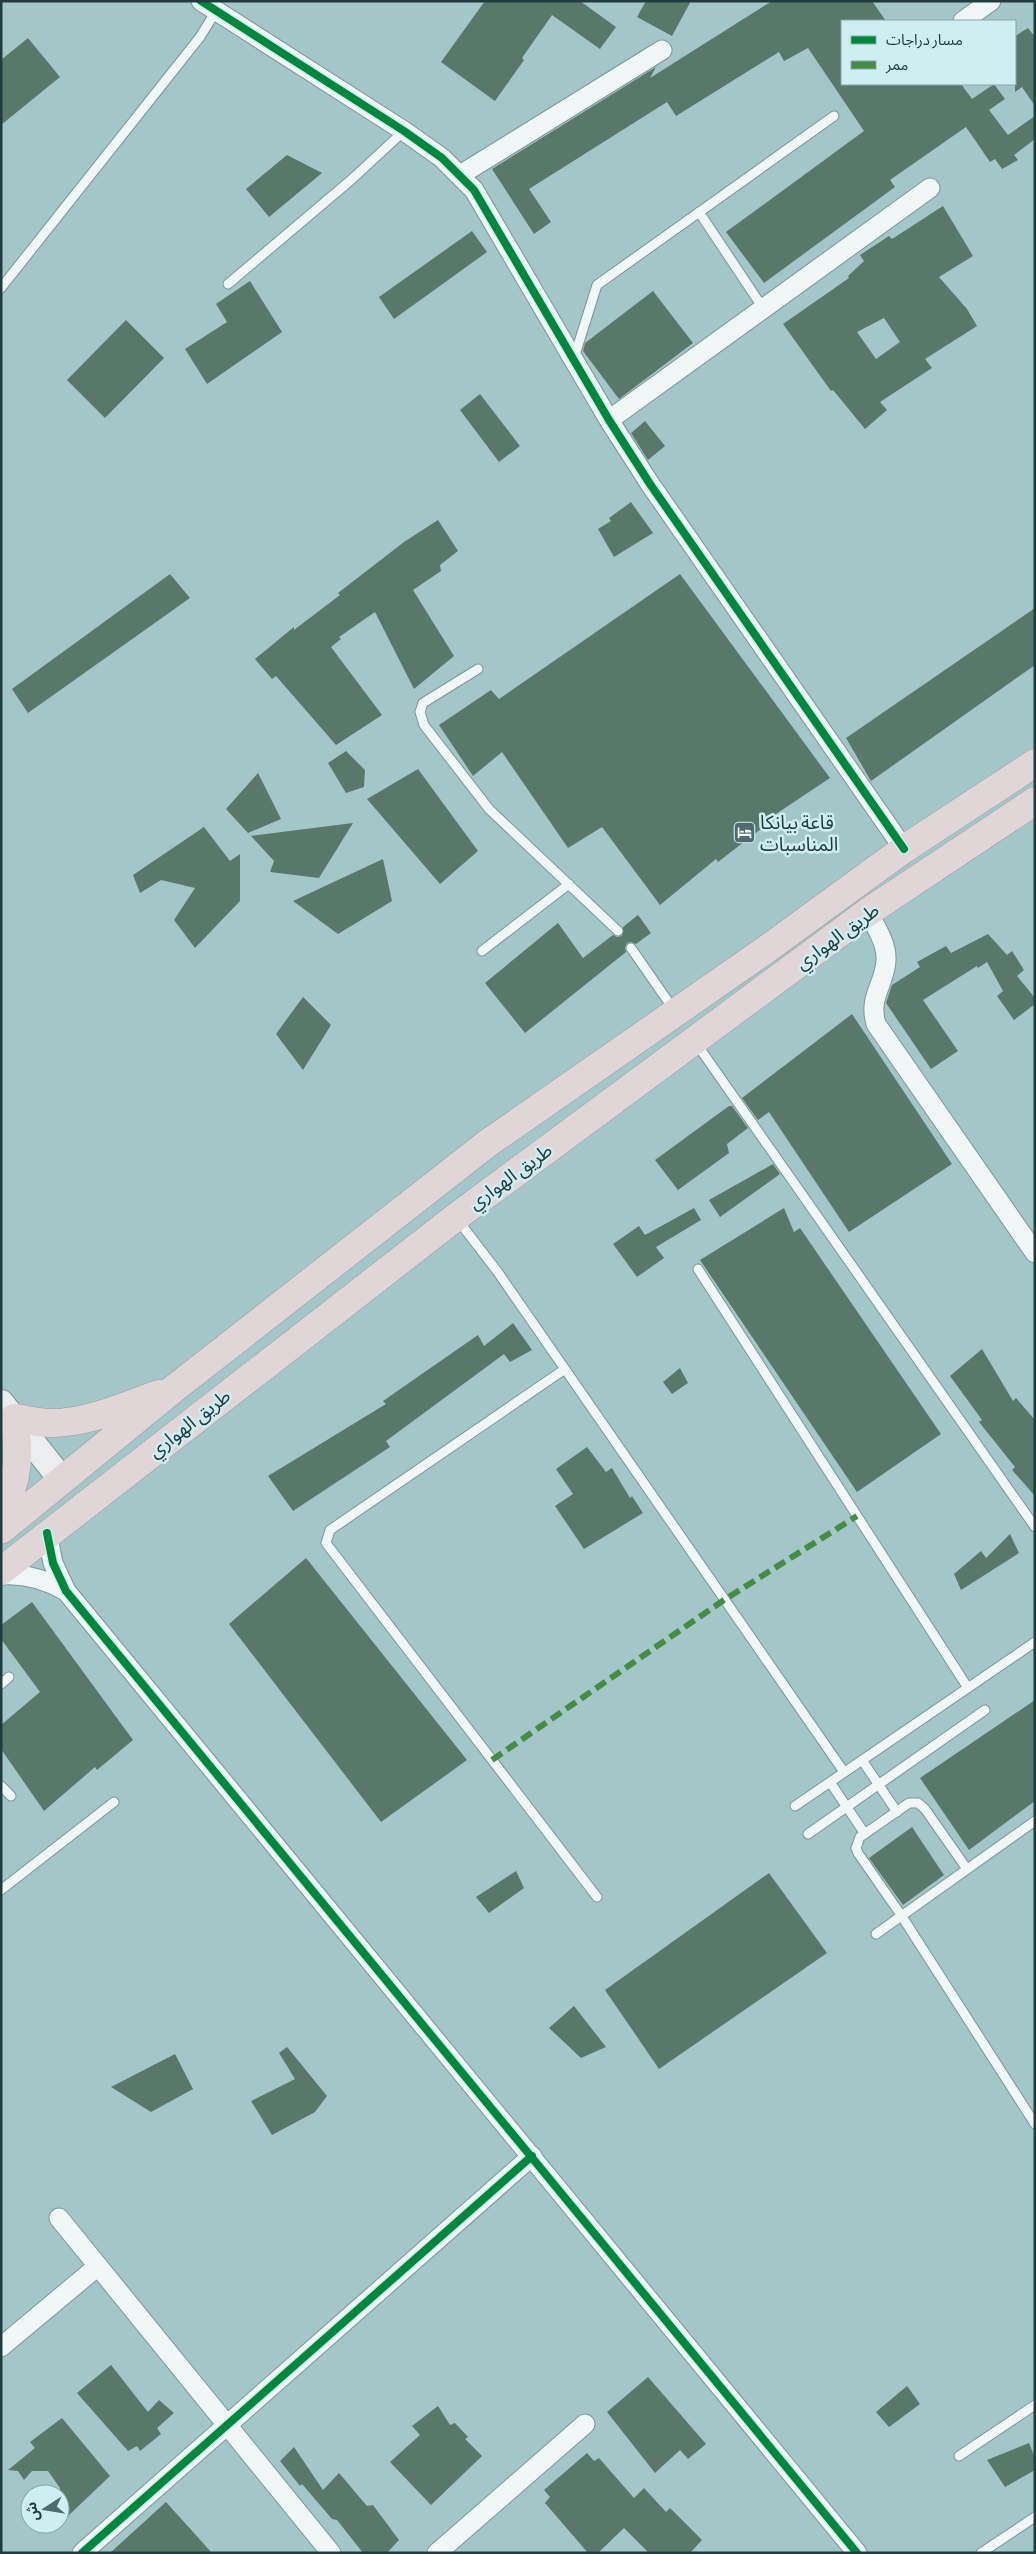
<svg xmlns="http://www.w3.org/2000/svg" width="1036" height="2554" font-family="'Sofia Sans Condensed','Noto Sans Arabic',sans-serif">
<rect width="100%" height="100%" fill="#a3c6c9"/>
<!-- building -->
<path fill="#59786a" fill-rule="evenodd" d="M485,1H580L616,27L600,49L552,15L522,58L524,60L495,101L441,62Z
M646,1H691L672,36L637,17Z
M772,1H872L886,21H842V84H961L972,99L994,84L1005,99L989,110L1008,135L1035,116V139L1014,155L1018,160L1002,169L995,159L990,162L966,127L890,180L895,187L764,283L726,232L864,131L808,48L784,61L779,52L676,116L667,102L529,189L551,222L534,234L492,169L656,67L650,78Z
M1028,28L1035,37V106L1022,87L1015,92V36Z
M28,38L60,77L1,125V60Z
M287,155L322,173L269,217L246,189Z
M943,206L973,256L939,277L967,309L977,326L925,359L932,368L880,402L887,410L865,429L833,390L831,391L783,324L849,278L848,276L864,261L860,255L889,236L892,239ZM884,318L900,342L876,359L857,332Z
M472,231L487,252L394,319L379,297Z
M250,281L282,332L207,384L185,349L227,322L216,304Z
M653,291L693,343L619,399L583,351L585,343Z
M126,320L164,358L105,418L67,380Z
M480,394L520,446L499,462L460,410Z
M645,421L665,446L648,460L631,433Z
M631,502L653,533L614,557L598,529L611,521L609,518Z
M438,520L458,551L440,565L441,571L413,590L454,656L414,689L375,612L339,637L341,639L331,647L382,715L336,745L276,676L272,679L255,659L294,627V630L340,595L338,593L404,542Z
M170,574L190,598L28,713L12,689Z
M680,574L830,778L764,822L766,825L718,862L716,859L660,905L602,827L568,848L502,752L473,776L439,725L491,690L499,699Z
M1035,608V665L871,781L846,738Z
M346,751L365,770L364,787L346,793L328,763Z
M418,769L478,851L440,884L367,799Z
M258,773L281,819L248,833L226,809Z
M353,823L319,878L270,872L274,861L251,836Z
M204,827L230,861L240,854V901L195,948L174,920L195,888L161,880L140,893L133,875Z
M383,859L392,901L338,934L293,901Z
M638,915L651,933L636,944L631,942L627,943L625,948L626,952L525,1033L485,983L558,923L583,958L613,935L617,937L622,936L623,927Z
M988,934L1007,955L1012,951L1024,970L1017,976L1035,998V1004L1014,1020L997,996L1003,991L987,962L978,968L977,966L923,1000L958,1051L931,1069L886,1003L892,985L920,967L917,962L946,946L951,953Z
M303,997L331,1025L303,1070L276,1034Z
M852,1014L952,1164L849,1232L769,1112L758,1120L742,1098Z
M729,1106H732L748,1128L727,1144L729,1153L678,1190L655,1160Z
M773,1164L780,1174L720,1217L709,1200Z
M694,1208L701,1220L656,1247L664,1258L637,1277L613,1244L639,1226L645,1235Z
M784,1208L794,1232L800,1228L941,1434L857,1492L700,1260Z
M513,1323L532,1350L510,1362L504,1354L386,1441L390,1447L293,1511L268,1476L386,1404L383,1401L478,1335L484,1346Z
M982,1349L1013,1401L1016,1398L1035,1420V1496L1012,1470L1015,1467L979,1422L982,1420L950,1376Z
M680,1368L688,1383L672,1394L663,1382Z
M587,1447L606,1472L612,1468L630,1498L632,1496L643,1513L584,1549L555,1506L573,1494L556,1469Z
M1010,1534L1019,1553L961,1590L954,1574L981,1551L986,1558Z
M306,1558L467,1760L381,1822L229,1624Z
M32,1602L133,1740L97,1770L95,1767L44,1811L1,1749V1725L40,1692L1,1639V1625Z
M1035,1700V1801L969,1850L920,1778Z
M912,1827L944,1875L903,1905L869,1858Z
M516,1871L524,1888L489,1913L476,1897Z
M769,1873L827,1953L659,2069L605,1990Z
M574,2006L606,2047L581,2058L549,2028Z
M287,2047L327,2096L315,2112L272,2135L251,2101L295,2079L279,2053Z
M175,2054L193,2089L151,2112L111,2087Z
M111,2365L148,2412L159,2400L174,2413L157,2428L161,2434L140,2451L137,2446L128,2451L77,2393Z
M648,2377L706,2444L688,2459L680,2450L655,2473L607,2412Z
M907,2386L920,2404L889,2427L876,2412Z
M438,2406L450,2425L455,2423L468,2437L465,2439L482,2456L431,2505L390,2462L420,2435L412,2426Z
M62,2418L110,2476L68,2516L60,2506V2488L48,2471H32L24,2480L18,2471L8,2470L35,2448L30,2442Z
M1029,2443L1035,2458V2470L1005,2487L987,2460Z
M294,2447L323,2490L339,2473L367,2506L373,2505L399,2540L387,2553H363L337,2520L332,2519L302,2484L300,2486L280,2461Z
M587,2453L594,2461L599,2458L634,2498L644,2488L666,2512L670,2508L702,2540L690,2553H649L624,2528L598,2553H588L545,2503L550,2497L544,2490Z
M166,2502L212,2553H110Z"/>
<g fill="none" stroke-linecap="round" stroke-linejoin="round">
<defs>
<path id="lane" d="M699,212L763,308
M228,284L351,180L404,131
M1,288L200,37L216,11
M574,358L597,285L834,116
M478,669L423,703L420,712L424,725L489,809L618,931
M631,948L674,1010
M482,951L569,884
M696,1043L1035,1527
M457,1219L497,1271L844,1772
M698,1269L968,1688
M565,1369L330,1530L326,1543L597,1897
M1,1684L9,1677
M862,1760L897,1812
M830,1782L865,1834
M1,1786L11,1796
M795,1806L1035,1642
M808,1834L985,1710
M967,1869L925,1809L918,1803H909L860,1837L856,1848L858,1853L901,1915L1035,2124
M1,1890L114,1802
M876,1934L1035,1821
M959,2456L1035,2405
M981,2553L1035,2517"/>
<path id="street" d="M201,1L404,131L442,158L474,190L609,420L650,484L904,849
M963,21L991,1
M460,175L662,50
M609,420L930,188
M868,912C875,926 887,943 886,960C885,985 868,996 876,1024L1035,1253
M47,1533L53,1563L66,1591L857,2553
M1,1575C25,1573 45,1579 66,1591
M59,2218L331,2553
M1,2347L98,2266
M82,2553L532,2156
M437,2553L585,2424"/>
<path id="secondary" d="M1,1403L62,1480"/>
<path id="highway" d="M1,1511C20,1481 19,1451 14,1418C25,1419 37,1423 49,1423C86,1424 124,1406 159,1394
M1,1530L176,1387L488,1143L764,951L904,849L1035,763
M1,1571L456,1217L868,912L1035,801"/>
</defs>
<!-- lane casing -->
<use href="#lane" stroke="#7a9799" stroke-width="11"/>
<!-- street casing -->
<use href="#street" stroke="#7a9799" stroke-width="21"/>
<!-- secondary casing -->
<use href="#secondary" stroke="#7a9799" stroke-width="28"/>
<!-- highway casing -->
<use href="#highway" stroke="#9b9d9e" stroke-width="29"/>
<!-- lane -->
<use href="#lane" stroke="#f1f6f7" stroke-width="9"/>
<!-- street -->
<use href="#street" stroke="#f1f6f7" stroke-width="19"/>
<!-- secondary -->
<use href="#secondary" stroke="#ecedee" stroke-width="26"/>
<!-- highway -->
<use href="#highway" stroke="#e0d6d7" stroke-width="28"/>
<!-- quiet -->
<path stroke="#458d44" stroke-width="6" stroke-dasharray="12 6" stroke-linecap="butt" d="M492,1760L724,1600L857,1516"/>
<defs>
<path id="cycleway" d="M201,1L404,131L442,158L474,190L609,420L650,484L904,849
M47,1533L53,1563L66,1591L857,2553
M82,2553L532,2156"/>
</defs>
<!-- cycleway casing -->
<use href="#cycleway" stroke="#cfeef1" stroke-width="11"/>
<!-- cycleway -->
<use href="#cycleway" stroke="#00873e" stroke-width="8"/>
</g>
<!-- icons -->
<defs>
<symbol id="hotel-square" viewBox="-11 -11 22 22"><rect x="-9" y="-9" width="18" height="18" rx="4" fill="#4e6c6f" stroke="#cfeef1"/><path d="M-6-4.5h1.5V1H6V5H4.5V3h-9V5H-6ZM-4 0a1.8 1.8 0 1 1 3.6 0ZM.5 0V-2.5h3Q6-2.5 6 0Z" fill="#fff"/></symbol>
</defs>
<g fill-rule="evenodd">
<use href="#hotel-square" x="732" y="820" width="25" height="25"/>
</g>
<g text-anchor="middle" stroke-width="5" stroke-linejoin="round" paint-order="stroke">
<!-- poi labels -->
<g font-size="19" fill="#213c3e" stroke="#cfeef1" text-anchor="start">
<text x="760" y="829">قاعة بيانكا<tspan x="760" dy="22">المناسبات</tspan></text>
</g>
<!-- street labels -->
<g font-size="19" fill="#213c3e" stroke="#cfeef1">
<text transform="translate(837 936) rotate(-36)" y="7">طريق الهواري</text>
<text transform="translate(510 1176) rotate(-36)" y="7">طريق الهواري</text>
<text transform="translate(189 1423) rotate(-38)" y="7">طريق الهواري</text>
</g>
</g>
<!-- border -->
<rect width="1036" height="2554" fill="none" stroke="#213c3e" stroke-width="5"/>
<!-- legend -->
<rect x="841" y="20" width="175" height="65" fill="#cfeef1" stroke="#89a7a9"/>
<rect x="851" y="36" width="25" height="8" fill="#00873e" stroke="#89a7a9"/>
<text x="886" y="45" font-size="15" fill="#213c3e">مسار دراجات</text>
<rect x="851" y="61" width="25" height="8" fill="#458d44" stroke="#89a7a9"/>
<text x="886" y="70" font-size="15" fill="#213c3e">ممر</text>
<!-- north arrow -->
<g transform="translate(45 2509) rotate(258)"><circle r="24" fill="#cfeef1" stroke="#89a7a9"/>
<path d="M0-4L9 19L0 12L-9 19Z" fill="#4e6c6f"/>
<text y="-8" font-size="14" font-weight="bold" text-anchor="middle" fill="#213c3e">ش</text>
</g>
</svg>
